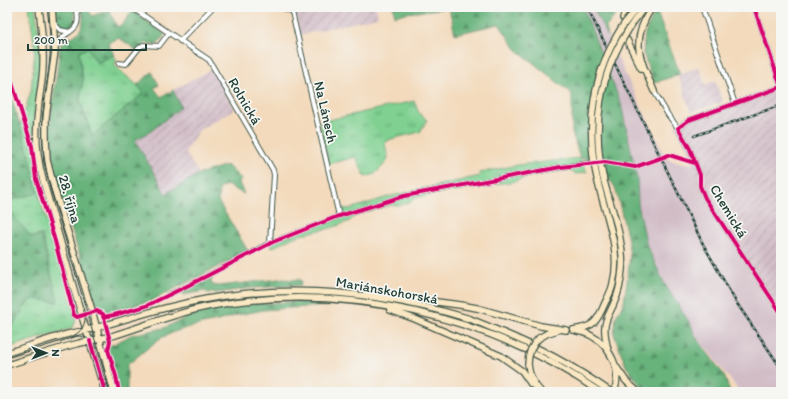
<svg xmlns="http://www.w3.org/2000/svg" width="788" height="399" font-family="Itim,sans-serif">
<defs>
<pattern id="industrial-furrows" width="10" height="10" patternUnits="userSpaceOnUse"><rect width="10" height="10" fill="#d2bdc7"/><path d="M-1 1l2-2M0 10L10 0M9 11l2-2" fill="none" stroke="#aa9ba2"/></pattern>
<pattern id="grass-tufts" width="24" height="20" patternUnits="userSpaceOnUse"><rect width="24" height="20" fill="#7fd091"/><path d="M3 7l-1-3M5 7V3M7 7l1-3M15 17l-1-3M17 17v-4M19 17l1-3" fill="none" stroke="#67aa77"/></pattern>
<pattern id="forest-firs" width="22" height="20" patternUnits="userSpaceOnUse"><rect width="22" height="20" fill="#67b27b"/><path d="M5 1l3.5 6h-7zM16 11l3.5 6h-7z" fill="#549266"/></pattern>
</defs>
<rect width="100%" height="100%" fill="#f6f6f2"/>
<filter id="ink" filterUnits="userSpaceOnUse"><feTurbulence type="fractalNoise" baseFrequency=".025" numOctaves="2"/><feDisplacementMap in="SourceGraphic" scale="8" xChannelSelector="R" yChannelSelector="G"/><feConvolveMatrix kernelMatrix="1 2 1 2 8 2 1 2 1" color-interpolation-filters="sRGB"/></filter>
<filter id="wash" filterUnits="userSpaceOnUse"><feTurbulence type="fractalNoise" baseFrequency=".012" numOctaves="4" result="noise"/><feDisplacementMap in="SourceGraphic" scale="16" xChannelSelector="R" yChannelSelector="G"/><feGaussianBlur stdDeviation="0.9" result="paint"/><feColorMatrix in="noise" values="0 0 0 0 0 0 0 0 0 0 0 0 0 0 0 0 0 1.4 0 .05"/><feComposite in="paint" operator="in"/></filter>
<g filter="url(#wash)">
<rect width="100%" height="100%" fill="#f3dabc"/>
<!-- industrial -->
<path fill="url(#industrial-furrows)" d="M300,7H376L378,17L300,35L295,12Z
M699,67L705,84H707L715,81L723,102L691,112L678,75Z
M212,69L235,109L199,130L185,152L199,174L165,194L162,187L135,140L151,131L181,107L173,90Z
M781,84V314L771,299L748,269L702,201L689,152L675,126L678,123L735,104Z"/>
<!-- railway -->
<path fill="#d2bdc7" d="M583,7H593L666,158L678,163L692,164L702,201L748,269L781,321V392H740L708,351L695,336L691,325L664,283L647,246L638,204L637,178L612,78Z"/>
<!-- grass -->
<path fill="url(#grass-tufts)" stroke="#4f8662" d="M29,7H35C37,20 39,33 40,47C41,67 37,87 35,107C32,138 36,166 43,195L39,197L60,259L76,319L75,323L72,328L7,348V324L13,325L28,301L35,299L58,302L42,235L31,237L9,210L12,200L30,158L20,126L31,91L35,49Z
M88,48L97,63L114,55L117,61L114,63L116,67L137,85L144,93L92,136L80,100L83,79L78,52Z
M414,101L419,113L427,120L420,132L391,139L386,142L385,144L388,157L386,163L375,174L365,177L356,157L329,164L319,122Z
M580,158L587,172L576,174L572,171L568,170L555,172L531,176L509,183H502L471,187L464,188L457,192L450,191L427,195L416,198L406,203L401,205H391L362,213L355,216L350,221L331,228L311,232L294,237L271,248L273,242L336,217L343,208L347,209L353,208L391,196L480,176L479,173L518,165Z"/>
<!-- forest -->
<path fill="url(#forest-firs)" stroke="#437858" d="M55,7H73C76,19 77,27 63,29C55,24 56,16 55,7Z
M81,7H87L92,16L109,10L117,27L123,24L132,11L165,34L158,44L146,43L138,51L119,38L108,43L114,55L97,63L88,48L79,52L83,79L80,100L92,136L144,93L137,85L152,72L159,85L154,88L161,97L173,90L181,107L151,131L135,140L162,187L165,194L199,174L227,165L241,179L239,183L244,194L226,185L219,189L218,201L248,251L151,301L109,312L99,309L94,298L81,260L55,177L50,126L51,116L60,47C62,42 66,41 70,38C84,30 85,22 81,7Z
M393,7H583L621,104L637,178L638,204L647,246L664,283L691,325L695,336L724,375L730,392H648L639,384L626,366L614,334L616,317L624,302L627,282L630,256L627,235L615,187L607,176L606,172L597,160L580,158L572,132V94L516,49L499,24L455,34L449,8L406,13L395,16Z
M593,7H622L606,27L608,37Z
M656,10L680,74L654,83L643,53L645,33Z
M7,84L30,158L38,193L12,200L9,210L31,237L41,235L58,302L35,299L29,301L13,325L7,324Z
M212,277C212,280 210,282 213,285L219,286L279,279L301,280V285L252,288L216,293H209L204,291L183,295L182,291Z
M290,302H322L330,306L290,308L264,310L237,315L218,321L207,323L190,327L174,332L159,339L127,365V392H116L106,349L107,346L114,344L131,335L164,328L200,311L239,305Z"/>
</g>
<g filter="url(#ink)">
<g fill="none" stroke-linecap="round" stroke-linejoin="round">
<defs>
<path id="minor" d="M131,7L209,60L273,170L274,175L270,243
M280,7L292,12L297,7
M702,7L735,104
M292,12L339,216
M54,23L60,30L70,32
M180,41L213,7
M56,47C63,27 84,37 76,7
M119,63L126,64L139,48L143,45L159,46L169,33
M654,91L668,115L678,128L690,149L700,175V186L705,198L781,313
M678,128L689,120L781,87L754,7
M605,162L607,163
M168,295L189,285L270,243L339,216L404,196L561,167L590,163"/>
<path id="secondary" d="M39,7C41,26 44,46 43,65C43,80 39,95 38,111C35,134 37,158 43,180L75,293L94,356L105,392
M52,7L55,51L46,117V138L47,160L54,188L91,307L114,392
M652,7C630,41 639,57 654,91
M623,18L627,7
M627,40L641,68
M603,177C610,207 625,238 622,270C621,281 619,293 614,303C611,311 606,317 605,326C604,334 606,342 608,350
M366,294H376L460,305L477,308L541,326L566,330
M390,310L415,319L501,356L522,371L531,384L537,388
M573,330C594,327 597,322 605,303C608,297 612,290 613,283C622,248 604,212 597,178
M577,331C604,335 624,365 614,392
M539,338L548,333L558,330
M7,353C27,347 47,339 68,334C78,332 88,330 99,327C145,313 192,299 241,294C318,286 396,296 470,319C480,323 490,327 499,331C539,347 576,368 611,392
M528,364C529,375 533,384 541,392
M7,365C30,358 53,350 76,344C88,341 100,339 112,336C145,326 177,312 211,306C344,281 489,316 600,392
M617,368L626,381L638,392"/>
</defs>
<!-- minor casing -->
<use href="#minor" stroke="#3f5548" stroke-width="6"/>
<!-- secondary casing -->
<use href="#secondary" stroke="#3f5548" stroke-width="8"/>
<!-- minor -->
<use href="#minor" stroke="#fff" stroke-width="4"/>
<!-- secondary -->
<use href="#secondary" stroke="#fae7c3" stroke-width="5.5"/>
<!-- tram -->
<path stroke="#1f3d34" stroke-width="1" d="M47,7C49,23 51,40 50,56C49,76 44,95 43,114C41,139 44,163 50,187L86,309L110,392
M71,337C82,332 86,325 85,313
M7,358L78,336C86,336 91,340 96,347"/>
<defs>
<path id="rail" d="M587,7L703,244L736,302L781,368
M694,136L781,105"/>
</defs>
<!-- rail casing -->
<use href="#rail" stroke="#1f3d34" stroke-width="2.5"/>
<!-- rail -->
<use href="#rail" stroke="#f6f6f2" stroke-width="1" stroke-dasharray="3" stroke-linecap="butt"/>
<defs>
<path id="secondary-bridge" d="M603,177C592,128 599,75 627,32C632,23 639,15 644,7
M597,178C585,126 593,73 622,27C627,20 632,14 637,7
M528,364C528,354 532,345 539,338"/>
</defs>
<!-- secondary-bridge casing -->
<use href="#secondary-bridge" stroke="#3f5548" stroke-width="8" stroke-linecap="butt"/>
<!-- secondary-bridge -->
<use href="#secondary-bridge" stroke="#fae7c3" stroke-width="5.5"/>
<defs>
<path id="cycleway" d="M754,7L781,87L689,120L678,128L690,149L700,175V186L705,198L781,313
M7,67L32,146L36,179L55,241L74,315L77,317L97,311L103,314L110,341L108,350L116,376L119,392
M103,317L114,315L146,306L189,285L273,242L336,217L404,196L561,167L605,162L635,167L669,155L695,163
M90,341L105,392"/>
</defs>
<!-- cycleway casing -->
<use href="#cycleway" stroke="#f6f6f2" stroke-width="6"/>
<!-- cycleway -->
<use href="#cycleway" stroke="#d6006c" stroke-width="4"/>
</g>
</g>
<g text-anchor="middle" stroke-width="3.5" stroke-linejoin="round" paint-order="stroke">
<!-- street labels -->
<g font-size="14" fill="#1f3d34" stroke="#f6f6f2">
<text transform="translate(245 101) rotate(60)" y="5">Rolnická</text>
<text transform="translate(326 112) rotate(77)" y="5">Na Lánech</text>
<text transform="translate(70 199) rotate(74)" y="5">28. října</text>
<text transform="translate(729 211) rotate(59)" y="5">Chemická</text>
<text transform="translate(387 290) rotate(10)" y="5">Mariánskohorská</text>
</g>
</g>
<!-- margin -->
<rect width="788" height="399" fill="none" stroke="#f6f6f2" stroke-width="24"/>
<!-- north arrow -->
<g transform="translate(46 353) rotate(90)" stroke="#f6f6f2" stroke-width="3" paint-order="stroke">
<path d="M0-3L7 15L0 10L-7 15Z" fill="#1f3d34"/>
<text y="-6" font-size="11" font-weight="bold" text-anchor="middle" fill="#1f3d34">N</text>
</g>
<!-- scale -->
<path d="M28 44v6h118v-6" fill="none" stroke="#1f3d34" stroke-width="2"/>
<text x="34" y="44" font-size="12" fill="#1f3d34" stroke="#f6f6f2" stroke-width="3" paint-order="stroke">200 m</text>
</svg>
